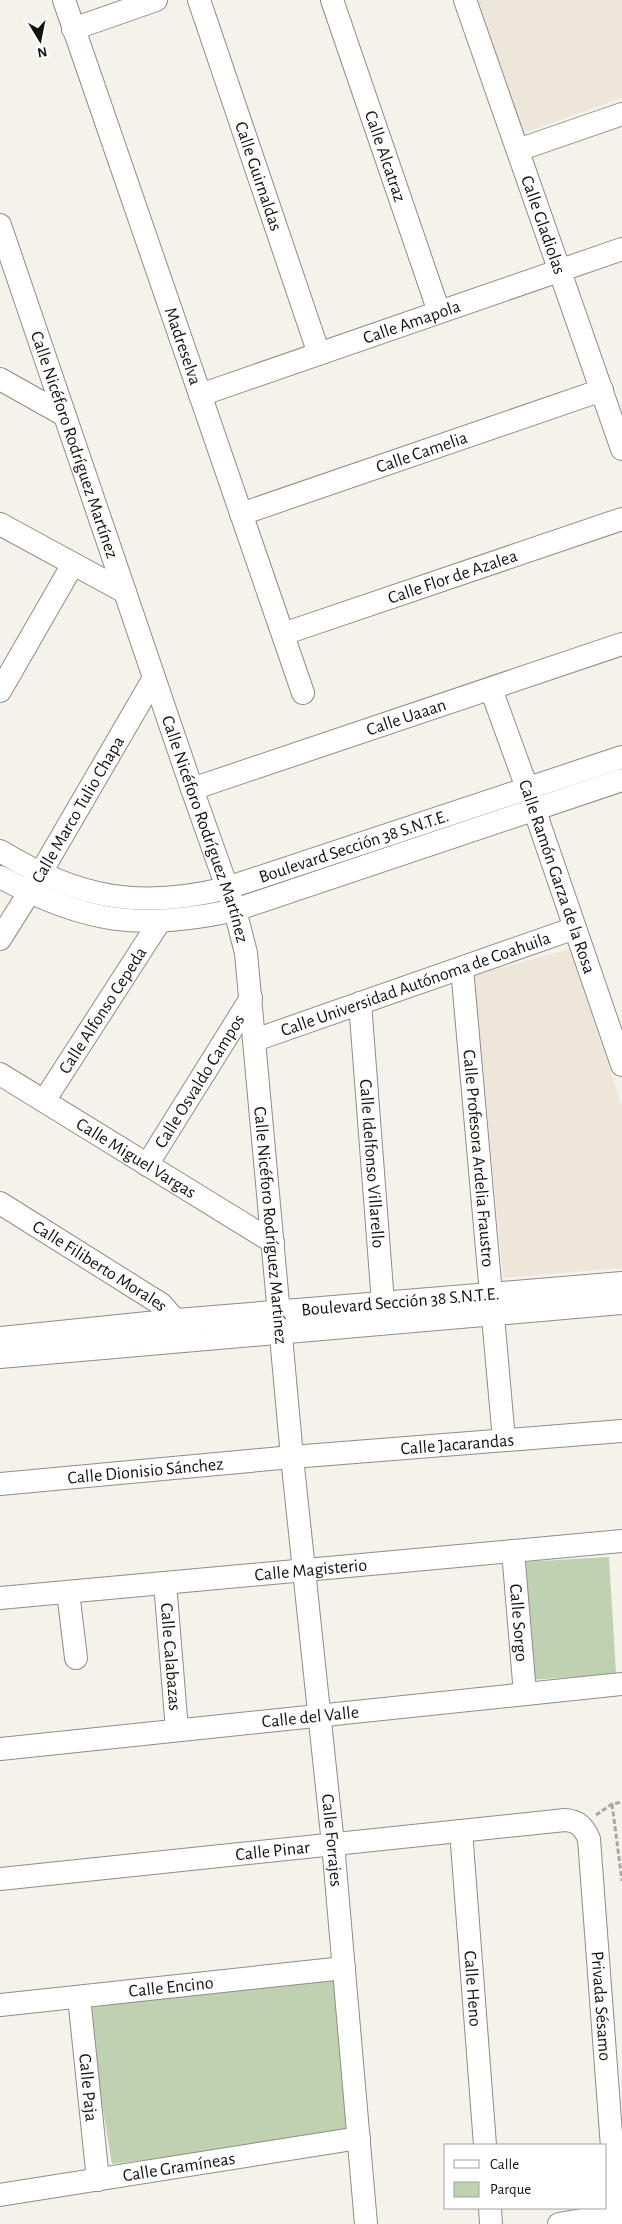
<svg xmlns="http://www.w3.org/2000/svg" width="622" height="2224" font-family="'Alegreya Sans',sans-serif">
<rect width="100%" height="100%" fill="#f5f1eb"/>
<!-- built -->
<path fill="#efe6da" d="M475,0H622V98L518,135Z
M570,949L622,1107V1268L503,1278L474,975Z"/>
<!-- green -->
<path fill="#bfd1b1" d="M609,1557L616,1674L530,1680L523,1562Z
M336,1976L351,2134L112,2164L86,2008Z"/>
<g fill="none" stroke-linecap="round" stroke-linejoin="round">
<defs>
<g id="minor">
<path id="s1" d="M64,0L303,693"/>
<path id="s2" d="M199,0L319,354"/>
<path id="s3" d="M332,0L439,312"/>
<path id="s4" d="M465,0L622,449"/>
<path d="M73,29L156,0"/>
<path d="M518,150L622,114"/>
<path id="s5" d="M0,225L192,789L235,910L246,953L292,1457L333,1844L366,2224"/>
<path d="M0,379L64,415"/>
<path id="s6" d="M200,395L622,249"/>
<path id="s7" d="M241,514L602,390"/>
<path d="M0,524L125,592"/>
<path id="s8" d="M283,634L622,519"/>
<path id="s9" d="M491,689L527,788L622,1065"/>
<path d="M0,691L73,564"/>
<path id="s10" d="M192,789L622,644"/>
<path id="s11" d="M0,851C77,898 139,910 227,888L622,757"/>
<path d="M0,877C85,923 140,931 235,910L622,780"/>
<path id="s12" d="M0,939L29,893L154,678"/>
<path id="s13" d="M462,968L504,1440"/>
<path id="s14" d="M360,1003L384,1316"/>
<path id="s15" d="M255,1040L575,928"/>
<path id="s16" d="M0,1074L273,1242"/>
<path id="s17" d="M44,1101L160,921"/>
<path id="s18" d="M147,1165L251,998"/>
<path id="s19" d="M0,1203L161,1304L182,1328"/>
<path id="s20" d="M0,1338L177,1320L622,1283"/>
<path d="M0,1357L622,1303"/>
<path id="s21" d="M0,1484L292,1457L622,1431"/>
<path id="s22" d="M513,1551L525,1694"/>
<path id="s23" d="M165,1583L177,1730"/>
<path d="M68,1592L76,1658"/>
<path id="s24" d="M0,1598L622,1541"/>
<path id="s25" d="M0,1749L622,1684"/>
<path id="s26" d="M461,1831L485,2145"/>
<path id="s27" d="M0,1879L565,1820C578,1821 584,1827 589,1839L617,2214"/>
<path id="s28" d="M79,1997L98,2180"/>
<path id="s29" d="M0,2005L344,1968"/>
<path id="s30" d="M0,2195L359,2138"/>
<path d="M490,2208L491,2224"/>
<path d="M559,2224L622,2213"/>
</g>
</defs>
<!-- minor casing -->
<use href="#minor" stroke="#908c87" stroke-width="24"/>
<!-- path -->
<path stroke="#aaa7a3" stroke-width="3" stroke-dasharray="5 2.5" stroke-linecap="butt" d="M612,1804L622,1881
M596,1815L612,1804L622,1802"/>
<!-- minor -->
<use href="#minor" stroke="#fff" stroke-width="22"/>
</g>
<g text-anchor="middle" stroke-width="4" stroke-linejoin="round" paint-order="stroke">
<!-- street labels -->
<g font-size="18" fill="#141311" stroke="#fff">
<text dy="6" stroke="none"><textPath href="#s3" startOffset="165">Calle Alcatraz</textPath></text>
<text dy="6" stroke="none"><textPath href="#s2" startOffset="186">Calle Guirnaldas</textPath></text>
<text dy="6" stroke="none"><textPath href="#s4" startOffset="238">Calle Gladiolas</textPath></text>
<text dy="6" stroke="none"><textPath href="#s6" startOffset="224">Calle Amapola</textPath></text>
<text dy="6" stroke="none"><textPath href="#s1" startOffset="366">Madreselva</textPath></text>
<text dy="6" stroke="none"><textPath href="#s5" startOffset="232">Calle Nicéforo Rodríguez Martínez</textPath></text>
<text dy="6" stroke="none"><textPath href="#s7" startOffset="191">Calle Camelia</textPath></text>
<text dy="6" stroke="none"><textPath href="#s8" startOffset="179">Calle Flor de Azalea</textPath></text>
<text dy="6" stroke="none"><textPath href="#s10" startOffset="226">Calle Uaaan</textPath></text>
<text dy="6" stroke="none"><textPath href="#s12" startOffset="151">Calle Marco Tulio Chapa</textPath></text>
<text dy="6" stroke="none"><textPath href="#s5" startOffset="638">Calle Nicéforo Rodríguez Martínez</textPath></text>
<text dy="6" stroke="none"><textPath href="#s11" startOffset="371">Boulevard Sección 38 S.N.T.E.</textPath></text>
<text dy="6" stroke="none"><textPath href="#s9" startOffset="199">Calle Ramón Garza de la Rosa</textPath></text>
<text dy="6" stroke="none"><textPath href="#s15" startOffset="170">Calle Universidad Autónoma de Coahuila</textPath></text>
<text dy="6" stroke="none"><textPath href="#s17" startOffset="108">Calle Alfonso Cepeda</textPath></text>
<text dy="6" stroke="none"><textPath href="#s18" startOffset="99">Calle Osvaldo Campos</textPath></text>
<text dy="6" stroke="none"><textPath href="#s16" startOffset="160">Calle Miguel Vargas</textPath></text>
<text dy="6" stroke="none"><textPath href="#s13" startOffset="191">Calle Profesora Ardelia Fraustro</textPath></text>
<text dy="6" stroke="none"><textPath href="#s14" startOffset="161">Calle Idelfonso Villarello</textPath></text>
<text dy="6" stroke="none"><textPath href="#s5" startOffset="1042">Calle Nicéforo Rodríguez Martínez</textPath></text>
<text dy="6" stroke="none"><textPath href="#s19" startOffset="118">Calle Filiberto Morales</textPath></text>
<text dy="6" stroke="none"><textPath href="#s20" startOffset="402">Boulevard Sección 38 S.N.T.E.</textPath></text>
<text dy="6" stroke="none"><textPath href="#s21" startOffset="459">Calle Jacarandas</textPath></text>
<text dy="6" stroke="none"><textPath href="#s21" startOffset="146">Calle Dionisio Sánchez</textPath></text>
<text dy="6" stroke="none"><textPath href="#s24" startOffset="312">Calle Magisterio</textPath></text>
<text dy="6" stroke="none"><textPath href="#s22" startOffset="72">Calle Sorgo</textPath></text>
<text dy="6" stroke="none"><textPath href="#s23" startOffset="74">Calle Calabazas</textPath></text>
<text dy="6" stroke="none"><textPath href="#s25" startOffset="312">Calle del Valle</textPath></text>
<text dy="6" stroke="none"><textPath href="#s5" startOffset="1660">Calle Forrajes</textPath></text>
<text dy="6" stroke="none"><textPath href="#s27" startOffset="274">Calle Pinar</textPath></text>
<text dy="6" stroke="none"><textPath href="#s29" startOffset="172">Calle Encino</textPath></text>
<text dy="6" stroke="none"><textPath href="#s26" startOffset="158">Calle Heno</textPath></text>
<text dy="6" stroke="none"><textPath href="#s27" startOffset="768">Privada Sésamo</textPath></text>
<text dy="6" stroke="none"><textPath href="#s28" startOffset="91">Calle Paja</textPath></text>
<text dy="6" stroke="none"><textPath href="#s30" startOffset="181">Calle Gramíneas</textPath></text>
</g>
</g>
<!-- legend -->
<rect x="444" y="2144" width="162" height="65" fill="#ffffff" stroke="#a1a1a0"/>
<rect x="454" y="2160" width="25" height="8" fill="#ffffff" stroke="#a1a1a0"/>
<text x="490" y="2169" font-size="15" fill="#141311">Calle</text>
<rect x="454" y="2182" width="25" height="15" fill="#bfd1b1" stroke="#a1a1a0"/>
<text x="490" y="2194" font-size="15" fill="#141311">Parque</text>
<!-- north arrow -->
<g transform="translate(40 40) rotate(170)" stroke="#ffffff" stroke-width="4" paint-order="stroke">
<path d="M0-4L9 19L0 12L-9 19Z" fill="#141311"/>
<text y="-8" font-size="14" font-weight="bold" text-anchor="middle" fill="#141311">N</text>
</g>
</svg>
